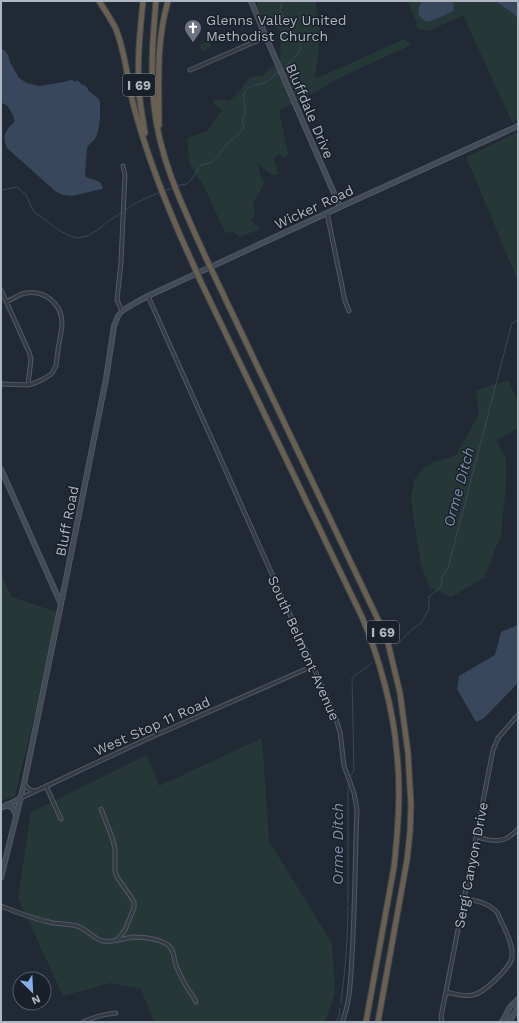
<svg xmlns="http://www.w3.org/2000/svg" width="519" height="1023" font-family="'Work Sans',sans-serif">
<rect width="100%" height="100%" fill="#212934"/>
<!-- green -->
<path fill="#263737" d="M258,1H315L320,29L318,57L315,77H320L404,39L411,45L341,77L314,93L279,110L288,153L286,158L278,154L274,159L278,174L273,175L268,172L258,163L260,174L264,181L262,188L253,203L255,215L251,220L260,229L240,237L233,232L225,233L206,190L190,165L187,138L207,131L222,110L214,104V99L229,101L239,92L250,77L263,75L280,60L281,35L280,31L264,20L257,8Z
M408,1H518V120L512,122L463,15L429,31L418,29Z
M209,41L212,47L202,52L199,45Z
M518,132V281L466,157Z
M508,380L518,402V428L497,440L500,448L505,455L506,461V485L501,535L484,578L451,597L429,587L421,564L414,522L411,497L415,478L423,469L431,463L456,455L479,414L476,390Z
M1,576H2L12,597L57,612L35,713L15,796L1,801Z
M262,738L269,841L332,943L335,992L325,1022H154L141,989L111,983L63,996L18,898L31,812L147,755L159,786Z"/>
<!-- water -->
<path fill="#38475c" d="M422,1H452C454,5 454,7 453,11L441,17L427,22C417,18 416,9 422,1Z
M495,1H518V18L510,11Z
M1,49L4,50L8,55L10,62L19,78L27,83L39,86L64,82L70,80H73L75,82L77,80L81,84L86,86L89,91L98,98L100,102C100,114 101,128 95,139C93,142 90,143 88,146C86,149 86,169 85,174L86,177L100,182L103,188L102,189L72,196L63,195L55,191L7,148C3,140 4,133 9,127C11,125 13,124 14,122C16,119 10,109 7,106C6,105 2,103 1,102Z
M518,625V683L484,718L476,722L457,689L459,676L495,655L501,632Z"/>
<g fill="none" stroke-linecap="round" stroke-linejoin="round">
<!-- stream -->
<path stroke="#38475c" stroke-width="1" d="M282,1L280,10L283,15V22L289,29L297,34C298,38 301,45 300,50C298,56 287,65 283,69
M176,186L186,184L192,179L201,165C204,164 207,164 210,163C217,159 221,152 225,146C232,138 241,136 244,125L242,121C250,108 241,102 244,93C248,85 259,85 266,82C270,80 274,75 279,72
M1,190L17,187L26,195L34,212L47,221L57,229L68,235L77,238L87,236L98,230L106,223L134,204L160,192
M163,191L173,188
M396,646L409,632L421,623L429,609V597L432,594L439,589L441,586L442,577L448,568L512,323L518,320
M350,776L354,771L352,678L372,663
M348,903V786
M341,1003C345,971 348,938 348,906
M336,1022L339,1016L340,1008"/>
<defs>
<path id="street" d="M190,70L266,37
M327,213L345,301L349,311
M1,290L29,352L31,359L28,385
M148,296L329,702L336,719L340,732L344,766L354,793L357,810C355,859 355,907 352,955C351,975 350,1005 342,1022
M122,311L117,300L121,262L123,217L125,175L123,166
M1,384L28,385C34,384 49,377 53,372C53,371 55,367 56,366C57,357 58,348 60,338C61,333 62,328 62,323C62,304 45,290 26,293C19,294 13,299 6,302
M24,784L30,790L35,791
M46,786L61,819
M21,798L147,739L313,666
M101,809L112,837L115,849V871L117,877L131,897L134,902V908L125,930L117,940
M476,836C484,840 496,842 505,839C510,837 514,833 518,829
M1,906C18,913 35,919 53,923C61,924 70,924 77,926C87,929 95,940 103,941C112,943 124,938 133,937C144,937 167,939 172,950C175,956 174,964 178,970C180,974 182,979 185,984C188,990 193,995 196,1002
M446,992C455,994 464,997 473,995C484,993 509,969 512,958C512,957 512,952 512,951C511,939 503,926 498,914C491,903 476,901 464,898
M83,1022C94,1017 104,1014 116,1013
M442,1022L441,1017L493,750L498,738L518,715"/>
<path id="secondary" d="M251,1L266,37L340,207
M1,469L61,604
M6,805L13,808L16,815
M1,808L21,798
M1,878L24,784L61,604L106,379L114,326L118,316L122,311L135,303L148,296L340,207L518,126
M502,1022L510,1007L518,999
M509,1022L518,1008"/>
<path id="highway" d="M99,1C105,10 110,18 115,27C126,52 127,81 134,107C149,163 169,212 193,264
M143,1C140,31 137,61 139,91C140,105 143,119 145,133
M156,1C153,36 150,70 154,105C159,159 184,209 206,258
M159,125C159,83 156,42 168,1
M214,275L382,628L388,643L400,693L408,753L411,805L410,832L407,860L378,1022
M200,280L362,617C379,657 394,711 397,755C401,792 398,829 394,867L366,1022"/>
</defs>
<!-- street casing -->
<use href="#street" stroke="#525962" stroke-width="5"/>
<!-- secondary casing -->
<use href="#secondary" stroke="#525962" stroke-width="6"/>
<!-- highway casing -->
<use href="#highway" stroke="#3f464f" stroke-width="7"/>
<!-- street -->
<use href="#street" stroke="#343b45" stroke-width="3"/>
<!-- secondary -->
<use href="#secondary" stroke="#434a57" stroke-width="4"/>
<!-- highway -->
<use href="#highway" stroke="#6a6052" stroke-width="5"/>
<defs>
<path id="highway-bridge" d="M206,258L214,275
M193,264L200,280"/>
</defs>
<!-- highway-bridge casing -->
<use href="#highway-bridge" stroke="#3f464f" stroke-width="7" stroke-linecap="butt"/>
<!-- highway-bridge -->
<use href="#highway-bridge" stroke="#6a6052" stroke-width="5"/>
</g>
<!-- icons -->
<defs>
<symbol id="church-pin" viewBox="-11 -11 22 30"><path d="M0 17L-7.5 6A9.5 9.5 0 1 1 7.5 6Z" fill="#6b7280" stroke="#1a2029"/><path d="M-1.2-6h2.4v3.5h3.3v2.4h-3.3V6h-2.4V-.1h-3.3v-2.4h3.3Z" fill="#fff"/></symbol>
</defs>
<g fill-rule="evenodd">
<use href="#church-pin" x="183" y="18" width="20" height="27"/>
</g>
<g text-anchor="middle" stroke-width="3" stroke-linejoin="round" paint-order="stroke">
<!-- shield labels -->
<g fill="#1a2029" stroke="#828993" stroke-width="1">
<rect x="123" y="74" width="32" height="22" rx="3"/>
<rect x="367" y="621" width="32" height="22" rx="3"/>
</g>
<g font-size="13" font-weight="bold" fill="#aeb6c1">
<text x="139" y="90">I 69</text>
<text x="383" y="637">I 69</text>
</g>
<!-- poi labels -->
<g font-size="14" fill="#aeb6c1" stroke="#1a2029" text-anchor="start">
<text x="206" y="25">Glenns Valley United<tspan x="206" dy="16">Methodist Church</tspan></text>
</g>
<!-- street labels -->
<g font-size="14" fill="#aeb6c1" stroke="#1a2029">
<text transform="translate(310 111) rotate(67)" y="5">Bluffdale Drive</text>
<text transform="translate(314 207) rotate(-25)" y="5">Wicker Road</text>
<text transform="translate(67 521) rotate(-79)" y="5">Bluff Road</text>
<text transform="translate(304 648) rotate(66)" y="5">South Belmont Avenue</text>
<text transform="translate(152 726) rotate(-24)" y="5">West Stop 11 Road</text>
<text transform="translate(471 865) rotate(-79)" y="5">Sergi Canyon Drive</text>
</g>
<!-- water labels -->
<g font-size="15" font-style="italic" fill="#798da8" stroke="#1a2029">
<text transform="translate(459 487) rotate(-75)" y="5">Orme Ditch</text>
<text transform="translate(338 844) rotate(-90)" y="5">Orme Ditch</text>
</g>
</g>
<!-- border -->
<rect width="519" height="1023" fill="none" stroke="#aeb6c1" stroke-width="4"/>
<!-- north arrow -->
<g transform="translate(32 991) rotate(156)"><circle r="19" fill="#1a2029" stroke="#555c66"/>
<path d="M0-3L7 15L0 10L-7 15Z" fill="#88afed"/>
<text y="-6" font-size="11" font-weight="bold" text-anchor="middle" fill="#aeb6c1">N</text>
</g>
</svg>
